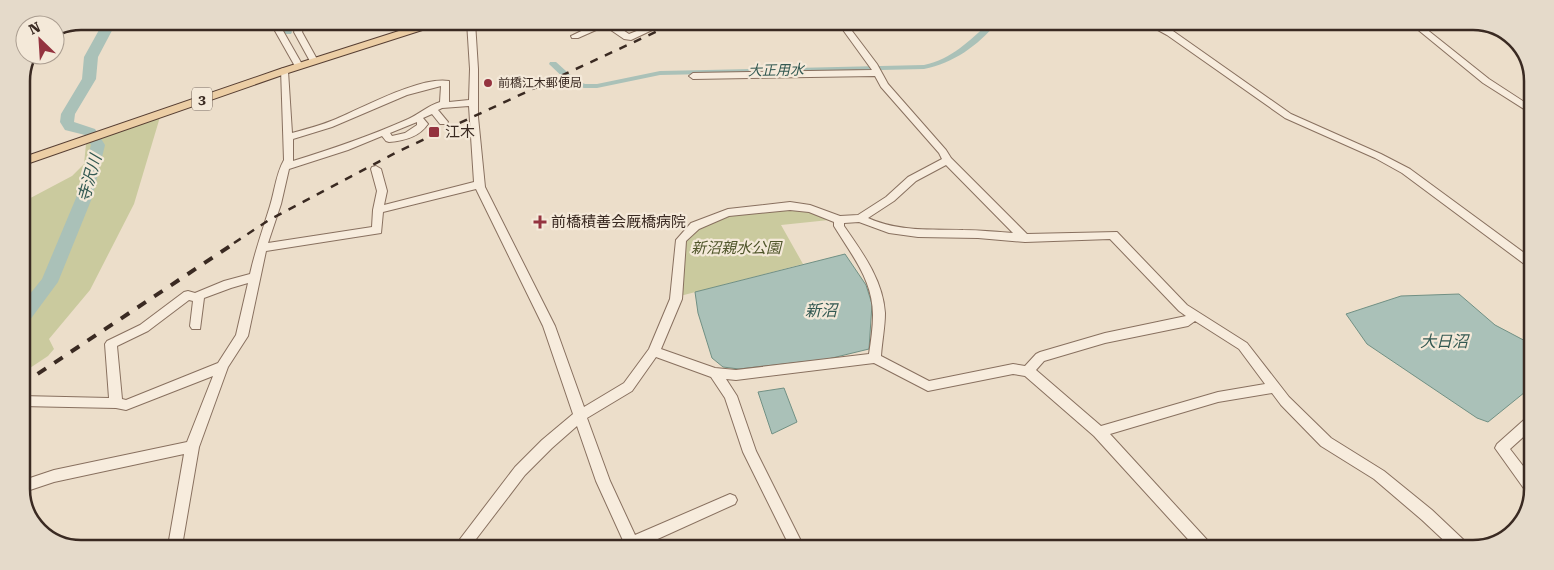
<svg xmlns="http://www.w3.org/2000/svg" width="1554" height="570" font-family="'Roboto Serif','Noto Sans JP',serif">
<rect width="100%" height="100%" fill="#ecdeca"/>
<!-- green -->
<path fill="#caca9e" d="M160,117L134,204L90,290L49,339L54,349L48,356L21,374V203L72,176L84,164L86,144Z
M790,208L809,211L829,220L781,225L803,264L680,296L684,241L699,228L729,216Z"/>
<!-- water -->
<path fill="#aac1b8" stroke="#719084" d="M845,254L866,285L872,304L869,349L828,359L739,369L723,367L712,358L698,313L695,292Z
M1459,294L1495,325L1531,344L1530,388L1488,422L1477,418L1367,344L1346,314L1401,296Z
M784,388L797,422L772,434L758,392Z"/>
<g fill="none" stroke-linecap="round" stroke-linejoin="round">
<!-- canal -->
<path fill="#aac1b8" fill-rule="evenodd" d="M278,22H285L292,32L291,34H285Z
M989,23H997C977,46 954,63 924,69L660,75L597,88H584L570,84L549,64L550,62H556L576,80L585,84H597L660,71L924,65C952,59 969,41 989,23Z"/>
<!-- river -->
<path fill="#aac1b8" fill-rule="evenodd" d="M104,21H117L98,57L96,79L75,114L74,122L95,129L105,145L92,198L58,282L27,324L21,326V305L42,279L76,198L91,145L85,135L65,130L60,122L61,114L82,79L84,57Z"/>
<defs>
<path id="minor" d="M270,22H278L303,66L302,68H296Z
M298,22H306L302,32L318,61L317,63H311L294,32Z
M467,22H475L478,69V117L485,187L555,326L584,407L624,383L649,349L670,299L676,240L691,223L728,209L790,202L810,205L840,216L858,215L886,197L908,177L942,159L939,153L881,87L875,76L693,79L689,76L693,73L872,70L838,23H846L877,64L888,84L946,150L951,158L1027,234L1117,232L1187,305L1247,343L1289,397L1331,438L1384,471L1432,510L1468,544L1470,549H1453L1422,520L1374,479L1321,446L1281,405L1272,393L1218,402L1110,434L1210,543L1212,548H1196L1094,436L1025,376L1013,374L928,391L874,363L736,380L726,379L737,396L756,451L804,547H790L743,452L725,398L711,377L656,357L632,391L587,418L610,481L635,535L730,494L735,496L737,500L735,504L640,547H626L596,481L577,426L552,448L525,475L470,547H454L515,467L542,440L573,414L543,326L476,189L383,212L381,233L266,251L248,336L228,367L199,447L182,546H168L184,454L54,482L21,493V481L54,470L187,442L213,376L126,410L116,408L21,406V396L109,398L105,344L107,341L140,325L184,292L188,291L195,293L224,281L250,274C255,251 263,229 270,206C275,190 276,174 284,160L281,69L284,68L288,71L292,133C307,129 322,125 336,119C364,107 421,76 449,81V102L469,100L470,69ZM441,86L440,102C427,106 418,115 406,120C370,136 332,149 293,161V139L332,127L407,95ZM469,106L474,182L384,205L387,191L381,169L376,166L372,167L371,169L377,191L373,210L372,227L268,243L281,204L289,169L348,150L382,136L386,141L389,142C404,141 419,137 428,124L423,118L432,114L440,124H446L448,122L438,110L442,108ZM417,122V125L405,133L392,136L390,133ZM946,165L1013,233C997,232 980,230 963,230C931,229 899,232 868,218L894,201L916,181ZM790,210L809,212L834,222V226C851,254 873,280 873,315C873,328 871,341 869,354L736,370L715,368L661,349L682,299L686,241L699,229L729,216ZM859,222L889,233L918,237L978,238L1025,242L1110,239L1179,311L1186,316L1105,333L1040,352L1036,354L1025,366L1013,364L929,381L881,356C882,341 885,327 885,313C883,280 862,252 844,226V223ZM248,283L236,335L218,363L126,400L122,399L117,346L148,331L189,300L193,301L190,326L192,329H200L204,298L231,288ZM1195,321L1239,349L1265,384L1218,392L1101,426L1036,370L1044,361L1105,343L1188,326Z
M600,22H611L629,34L657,23H667L631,40L624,39L605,26L578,38H572L571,36Z
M1147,24H1157L1173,31L1291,114L1381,154L1410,169L1531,258V267L1527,266L1402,173L1375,158L1285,118L1167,35Z
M1411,24H1420L1489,79L1532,107V114L1483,83Z
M32,55H38L32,62H28Z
M1530,418V431L1510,449L1530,475V492L1525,490L1495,448L1497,444L1525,419Z"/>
<path id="major" d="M427,22H442L441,24L288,73L21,166V158L280,69Z"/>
</defs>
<!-- minor casing -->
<use href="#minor" stroke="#88705f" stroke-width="2"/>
<!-- major casing -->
<use href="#major" stroke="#573f33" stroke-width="2"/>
<!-- minor -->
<use href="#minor" fill="#f7ecdd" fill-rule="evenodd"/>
<!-- major -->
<use href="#major" fill="#eccea5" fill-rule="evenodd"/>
<!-- rail-far1 -->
<path stroke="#3a2a22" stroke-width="2.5" stroke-dasharray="8 8" stroke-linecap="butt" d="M234,243L269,220L397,152L675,23"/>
<!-- rail -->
<path stroke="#3a2a22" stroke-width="4" stroke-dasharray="10 10" stroke-linecap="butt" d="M21,385L236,242"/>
</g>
<!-- markers -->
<g fill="#94333f" stroke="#f4e9d9" stroke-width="2">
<circle cx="488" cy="83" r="5"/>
<rect x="428" y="126" width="12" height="12" rx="2.5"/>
<path d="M537.5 214.5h5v5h5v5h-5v5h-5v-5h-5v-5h5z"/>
</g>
<g text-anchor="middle" stroke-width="4.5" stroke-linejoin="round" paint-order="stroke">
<!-- far-poi labels -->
<g font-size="12" fill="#3a2a22" stroke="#f4e9d9" text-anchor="start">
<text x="498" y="87">前橋江木郵便局</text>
</g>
<!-- far-water labels -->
<g font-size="14" font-style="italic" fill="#325851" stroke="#f4e9d9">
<text transform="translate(776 70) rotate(-1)" y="5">大正用水</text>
</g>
<!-- shield labels -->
<rect fill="#f4e9d9" stroke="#726359" stroke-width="1" x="192" y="87.5" width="20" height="23" rx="4"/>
<g font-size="14" font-weight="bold" fill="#3a2a22">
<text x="202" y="104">3</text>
</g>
<!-- poi labels -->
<g font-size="15" fill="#3a2a22" stroke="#f4e9d9" text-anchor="start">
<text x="445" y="137">江木</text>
<text x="551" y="227">前橋積善会厩橋病院</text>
</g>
<!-- park labels -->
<g font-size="15" font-style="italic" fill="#4f552a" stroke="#f4e9d9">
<text x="736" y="253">新沼親水公園</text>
</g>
<!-- water labels -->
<g font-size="16" font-style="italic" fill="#325851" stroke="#f4e9d9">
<text transform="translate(89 178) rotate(-74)" y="6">寺沢川</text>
<text x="821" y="316">新沼</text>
<text x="1444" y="347">大日沼</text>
</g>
</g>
<!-- crop -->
<path d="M0 0H1554V570H0ZM81 30H1473A51 51 0 0 1 1524 81V489A51 51 0 0 1 1473 540H81A51 51 0 0 1 30 489V81A51 51 0 0 1 81 30Z" fill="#e5daca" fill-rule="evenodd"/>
<path fill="none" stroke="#3a2a22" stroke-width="2.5" d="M81 30H1473A51 51 0 0 1 1524 81V489A51 51 0 0 1 1473 540H81A51 51 0 0 1 30 489V81A51 51 0 0 1 81 30Z"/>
<!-- north arrow -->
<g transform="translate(40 40) rotate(335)"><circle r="24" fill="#f4e9d9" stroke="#aa9d90"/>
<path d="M0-4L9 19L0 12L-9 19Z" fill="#94333f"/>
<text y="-8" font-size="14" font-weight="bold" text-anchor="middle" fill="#3a2a22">N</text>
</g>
</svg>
